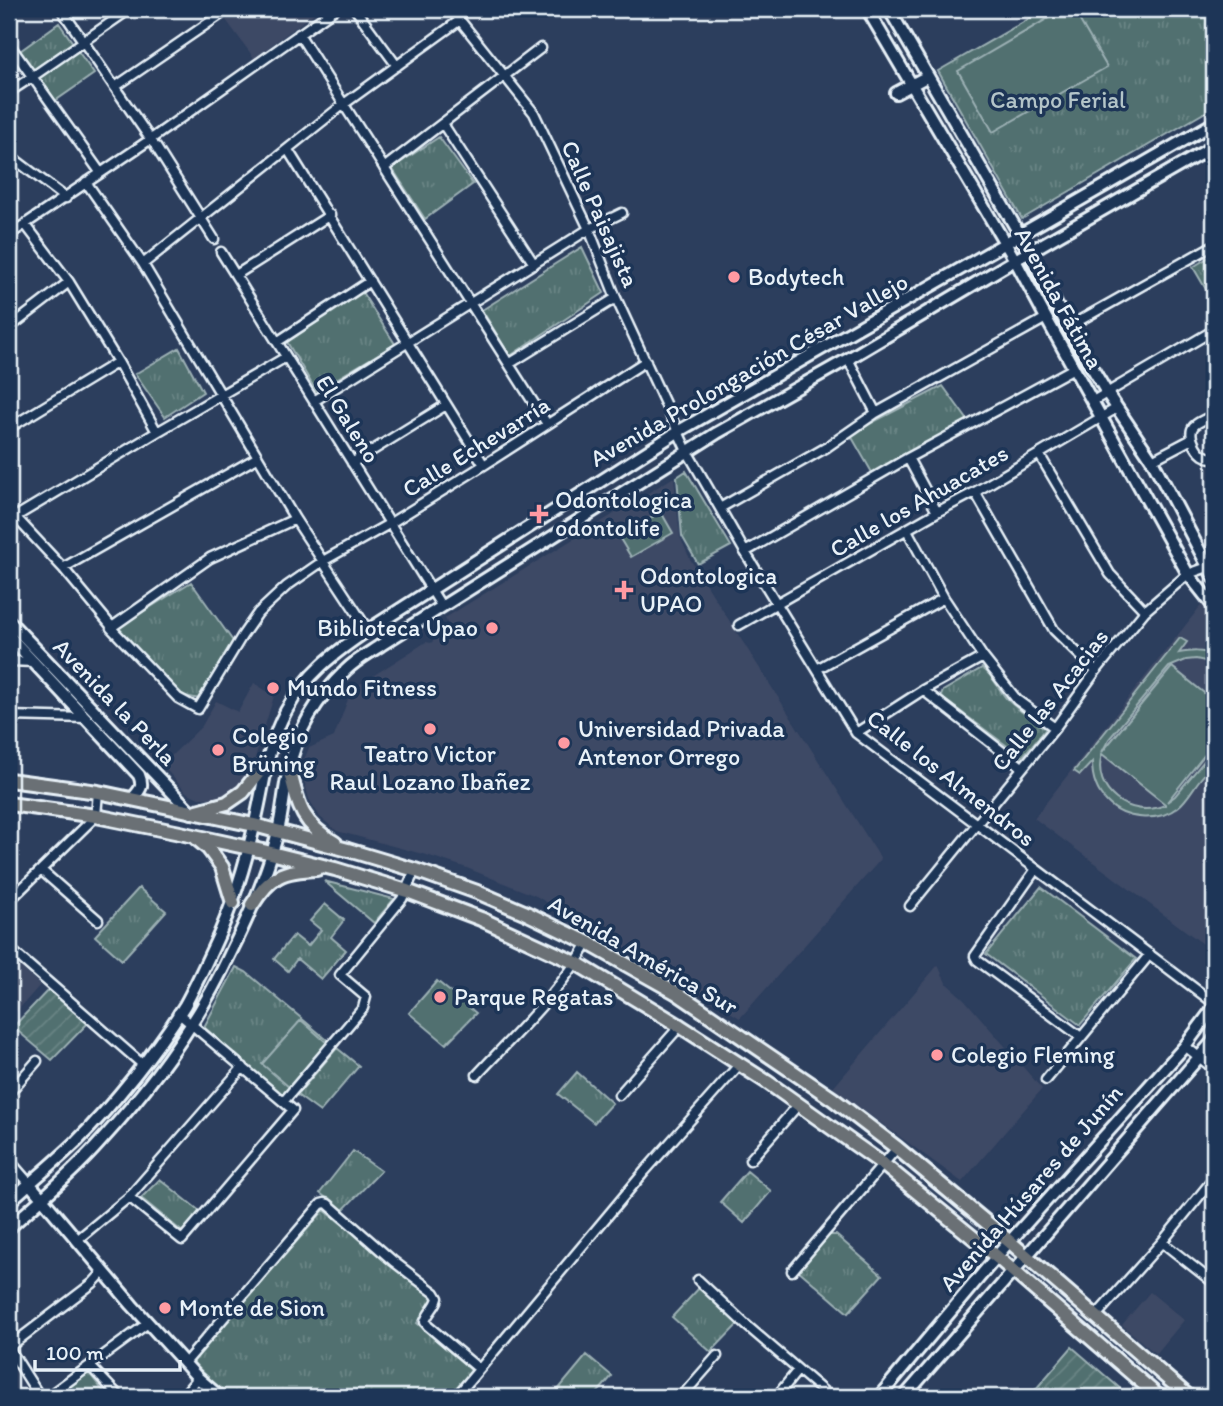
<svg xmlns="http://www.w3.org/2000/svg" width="1223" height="1406" font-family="Itim,sans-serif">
<defs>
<pattern id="park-tufts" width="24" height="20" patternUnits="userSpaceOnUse" patternTransform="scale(1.75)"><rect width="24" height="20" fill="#517070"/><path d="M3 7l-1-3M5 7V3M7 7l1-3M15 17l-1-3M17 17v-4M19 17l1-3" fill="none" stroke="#6a8585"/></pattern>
<pattern id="garden-furrows" width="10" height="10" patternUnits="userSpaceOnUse" patternTransform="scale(1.75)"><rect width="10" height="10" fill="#517070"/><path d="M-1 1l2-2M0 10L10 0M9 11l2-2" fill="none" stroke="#6a8585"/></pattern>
</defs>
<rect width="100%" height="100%" fill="#2c3e5d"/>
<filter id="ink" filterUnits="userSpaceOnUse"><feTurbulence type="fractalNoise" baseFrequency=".0143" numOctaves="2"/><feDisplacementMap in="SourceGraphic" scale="14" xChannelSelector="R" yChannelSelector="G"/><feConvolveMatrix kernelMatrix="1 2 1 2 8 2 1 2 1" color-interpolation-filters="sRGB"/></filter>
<g filter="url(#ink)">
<!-- built -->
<path fill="#3e4965" d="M218,9H320L254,58Z
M674,477L680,537L690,559L881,859L740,1018L536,896L467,868L430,856L337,831L320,817L309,799L304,780L303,762L309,748L334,737L350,694L354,688L426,642L431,643L448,625L445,618Z
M1203,603L1214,613V952L1034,818Z
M254,683L274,696L250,774L229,794L215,798H199L186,792L162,765L202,726L216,701L238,712Z
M9,957L40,985L10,1019L9,1018Z
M938,965L946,983L964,999L1042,1089L962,1182L833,1088Z
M1150,1292L1184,1320L1156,1354L1122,1325Z"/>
<!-- park -->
<path fill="url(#park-tufts)" stroke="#9cb0b4" stroke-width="2" d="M1046,9H1214V107L1022,219L938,71Z
M59,23L73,43L33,70L20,51Z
M78,51L94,74L55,101L39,78Z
M439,137L473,184L425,219L392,168Z
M582,247L604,293L510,356L482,310Z
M1214,254V303L1193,267Z
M360,289L395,344L316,391L287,342Z
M179,348L203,392L165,417L135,374Z
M943,386L969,422L874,476L850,434Z
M686,471L731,546L698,564L682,536L677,477Z
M191,582L235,644L203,696L199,699L181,695L175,691L117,628Z
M982,668C992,673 998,689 1006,698C1017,710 1033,719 1046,729L1022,757L945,700L941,696L943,691Z
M324,881L394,899L374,923Z
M1041,887L1136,959L1080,1025L986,954Z
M139,888L166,911L122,960L95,936Z
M325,904L344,920L331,937L346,950L321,979L297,959L288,971L274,959L294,935L308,946L321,930L310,921Z
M236,967L246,972L331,1043L284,1098L204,1027Z
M337,1048L359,1066L320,1112L297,1095Z
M577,1072L612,1103L594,1123L558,1094Z
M353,1151L381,1171L342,1211L320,1193Z
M747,1171L771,1191L744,1223L720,1202Z
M160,1179L202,1213L185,1234L141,1198Z
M324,1210L436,1297L417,1323L472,1371L447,1397L439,1395V1397H229L192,1362Z
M829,1235H836L882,1275L848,1313L797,1269Z
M701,1286L739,1323L711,1352L672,1317Z
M587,1355L612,1376L594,1397H552Z
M88,1372L104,1392L99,1397H55Z"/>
<!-- garden -->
<path fill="url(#garden-furrows)" stroke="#9cb0b4" stroke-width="2" d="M50,988L88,1023L52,1060L13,1027Z
M1072,1347L1130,1397H1029Z"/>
<!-- pitch -->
<path fill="#517070" stroke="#9cb0b4" stroke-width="2" fill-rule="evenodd" d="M1064,9H1073L1107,67L993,132L958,71Z
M661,512L673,533L631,557L619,537Z
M1180,638L1187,642L1179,653C1191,651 1202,650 1214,655V663L1196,659L1186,660L1169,667L1109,739L1102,752L1172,667L1214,701V743L1167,802L1175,796L1214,749C1214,766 1209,768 1198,782C1192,790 1186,801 1178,807C1158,823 1124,820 1107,802C1096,791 1092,777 1092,762L1080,775L1074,771ZM1102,754L1165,804V805C1130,820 1091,791 1102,754Z
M437,981L476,1013L446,1044L409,1013Z
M301,1020L327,1043L289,1087L262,1064Z"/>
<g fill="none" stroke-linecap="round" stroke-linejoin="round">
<defs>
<path id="street" d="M61,9L153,143
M355,9L397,66
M451,9L534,113L589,229L616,298L687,451L745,552L856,733L1214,1003
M299,34L547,424
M9,44L100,172
M115,87L220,15
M9,92L32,77L130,9
M443,124L534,264
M156,147L214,239
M288,150L484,465
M9,155L66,198
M384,168L541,48
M86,182L143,264L295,519L368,630
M25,224L69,282L118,362L157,432
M9,235L151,139L335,9
M221,252L442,607
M143,264L344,104L460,20
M236,275L330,215
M1068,327L1214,245
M9,328L69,282
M277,342L370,281
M848,359L876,413
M509,364L616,298
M314,401L589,229L622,213
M1093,401L1214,330
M1214,415C1208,418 1199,421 1194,426C1187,434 1196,450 1203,455C1208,458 1210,458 1214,458
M9,428L118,362
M1039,454L1110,574L1145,611
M908,458L937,512
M1152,460L1192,439
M352,463L446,405
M975,492L1054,630L1096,671
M720,508L827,447L876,413L1046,318
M9,510L63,568L112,627L111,628L178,698L198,709L242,636L258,613L287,586L323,561L389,524L484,465L646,361
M9,522L15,517L157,432L286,357
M907,530L944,598L983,657L1017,700L1055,728
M745,552L908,458L1074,368
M63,568L258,457
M739,625L937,512L975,492L1117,408
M112,627L210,558L295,519
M9,661L34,662
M817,669L944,598
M923,690L1022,767
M9,716L86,718
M856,733L923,690L983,657
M1036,869L975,956L977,960L1081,1037
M41,870L98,920
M9,901L96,816L98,792
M910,906L1055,728L1096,671L1145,611L1188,574L1208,567
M9,948L142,1064
M1185,1046L1214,1069
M477,1075C515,1034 560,992 588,943
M1046,1080L1150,954
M9,1093L37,1061
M619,1095L680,1026
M284,1101L363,1008L366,997L340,975L402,899L415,870
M9,1160L29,1183
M750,1160L799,1104
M129,1197L182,1240L293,1110L178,1013
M77,1240L129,1197L243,1067
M1162,1242L1214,1283
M792,1271L897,1148
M698,1280L746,1325L830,1397
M1095,1317L1162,1242L1214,1178
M9,1347L93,1283L103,1272
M9,1348L40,1397
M185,1363L321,1204L325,1203L328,1204L393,1261L435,1293L438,1298C436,1307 427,1313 425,1322L428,1326L479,1369
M90,1366L120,1397
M47,1397L148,1323
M182,1397L198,1378
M456,1397L645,1171L739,1065
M681,1397L717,1356
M776,1397L798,1370"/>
<path id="secondary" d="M867,9L1015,260L1046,318L1188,574L1214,607
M889,9L1020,235L1068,327L1107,393L1152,460L1214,578
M896,93L928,76
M9,621L192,813
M9,636L139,775C144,787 140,790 132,799
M29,1183L132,1305L198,1378L220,1397
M9,1202C31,1182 54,1163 76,1142C114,1104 156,1051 185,1005C195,987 204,967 213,948C233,906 246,863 256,818C265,780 267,746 286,711C306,674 334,653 368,630L679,431L1214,123
M9,1228C40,1200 73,1173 101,1141C152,1085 198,1023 230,954C248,918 269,870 278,831C283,811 284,789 289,769C297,730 318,697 346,670C356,660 369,653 381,645L717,433L848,359L1015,260L1214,146
M879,1397L1003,1249L1185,1046L1214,1007
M904,1397L1214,1040"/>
<path id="primary" d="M289,768C298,804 300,823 335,843
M9,780L98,792L254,825L348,850L415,870L477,892L524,912L588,943L677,993L833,1099L897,1148L1010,1242L1189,1397
M9,804L96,816L180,833L263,851L335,869L407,891L481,919L576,963L680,1026L767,1082L884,1165L997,1257L1159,1397
M197,811L227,803L243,792L266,763
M196,838L208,848L222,867L233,903
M252,905C270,876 282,870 317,869"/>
</defs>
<!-- street casing -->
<use href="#street" stroke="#e8f1f8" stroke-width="13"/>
<!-- secondary casing -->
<use href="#secondary" stroke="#e8f1f8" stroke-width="16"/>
<!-- primary casing -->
<use href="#primary" stroke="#e8f1f8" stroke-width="18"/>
<!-- street -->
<use href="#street" stroke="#1d3557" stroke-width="8"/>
<!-- secondary -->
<use href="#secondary" stroke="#1d3557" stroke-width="10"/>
<!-- primary -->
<use href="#primary" stroke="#6a7074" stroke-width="12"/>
</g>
</g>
<!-- markers -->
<g fill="#ff9aa2" stroke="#1d3557" stroke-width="2.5">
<circle cx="734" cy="277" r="7"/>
<path d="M535.5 503.5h7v7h7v7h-7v7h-7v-7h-7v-7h7z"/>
<path d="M620.5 579.5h7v7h7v7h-7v7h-7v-7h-7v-7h7z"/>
<circle cx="492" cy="628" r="7"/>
<circle cx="273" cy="688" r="7"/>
<circle cx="430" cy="729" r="7"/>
<circle cx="564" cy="743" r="7"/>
<circle cx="218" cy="750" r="7"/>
<circle cx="440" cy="997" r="7"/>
<circle cx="937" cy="1055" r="7"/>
<circle cx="165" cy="1308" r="7"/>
</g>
<g text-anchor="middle" stroke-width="7" stroke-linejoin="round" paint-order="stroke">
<!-- park labels -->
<g font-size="24" fill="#b3c4c8" stroke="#1d3557">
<text x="1058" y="108">Campo Ferial</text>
</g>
<!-- street labels -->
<g font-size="24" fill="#e8f1f8" stroke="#1d3557">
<text transform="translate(600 214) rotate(66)" y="8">Calle Paisajista</text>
<text transform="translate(1059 298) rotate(61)" y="8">Avenida Fátima</text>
<text transform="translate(749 370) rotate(-30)" y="8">Avenida Prolongación César Vallejo</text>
<text transform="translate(348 419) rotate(58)" y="8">El Galeno</text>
<text transform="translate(476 447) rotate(-32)" y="8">Calle Echevarría</text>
<text transform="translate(919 501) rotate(-30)" y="8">Calle los Ahuacates</text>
<text transform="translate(1050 700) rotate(-52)" y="8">Calle las Acacias</text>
<text transform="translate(115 702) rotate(46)" y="8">Avenida la Perla</text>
<text transform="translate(951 778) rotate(38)" y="8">Calle los Almendros</text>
<text transform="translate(643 955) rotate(30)" y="8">Avenida América Sur</text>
<text transform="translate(1031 1188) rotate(-49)" y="8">Avenida Húsares de Junín</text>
</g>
<!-- poi labels -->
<g font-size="24" fill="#e8f1f8" stroke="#1d3557" text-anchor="start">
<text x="748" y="285">Bodytech</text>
<text x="555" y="508">Odontologica<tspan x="555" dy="28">odontolife</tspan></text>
<text x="640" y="584">Odontologica<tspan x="640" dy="28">UPAO</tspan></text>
<text x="478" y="636" text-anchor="end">Biblioteca Upao</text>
<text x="287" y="696">Mundo Fitness</text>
<text x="578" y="737">Universidad Privada<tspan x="578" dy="28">Antenor Orrego</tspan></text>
<text x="232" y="744">Colegio<tspan x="232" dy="28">Brüning</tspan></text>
<text x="430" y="762" text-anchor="middle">Teatro Victor<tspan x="430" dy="28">Raul Lozano Ibañez</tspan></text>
<text x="454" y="1005">Parque Regatas</text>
<text x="951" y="1063">Colegio Fleming</text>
<text x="179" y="1316">Monte de Sion</text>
</g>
</g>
<!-- margin -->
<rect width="1223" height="1406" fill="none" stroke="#1d3557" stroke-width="35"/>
<rect x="18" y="18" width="1188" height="1371" fill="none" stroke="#e8f1f8" stroke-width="2.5" filter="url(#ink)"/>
<!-- scale -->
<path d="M35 1360v10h145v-10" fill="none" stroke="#e8f1f8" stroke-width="3.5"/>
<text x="46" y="1360" font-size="21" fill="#e8f1f8" stroke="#1d3557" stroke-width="5" paint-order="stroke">100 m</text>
</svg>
